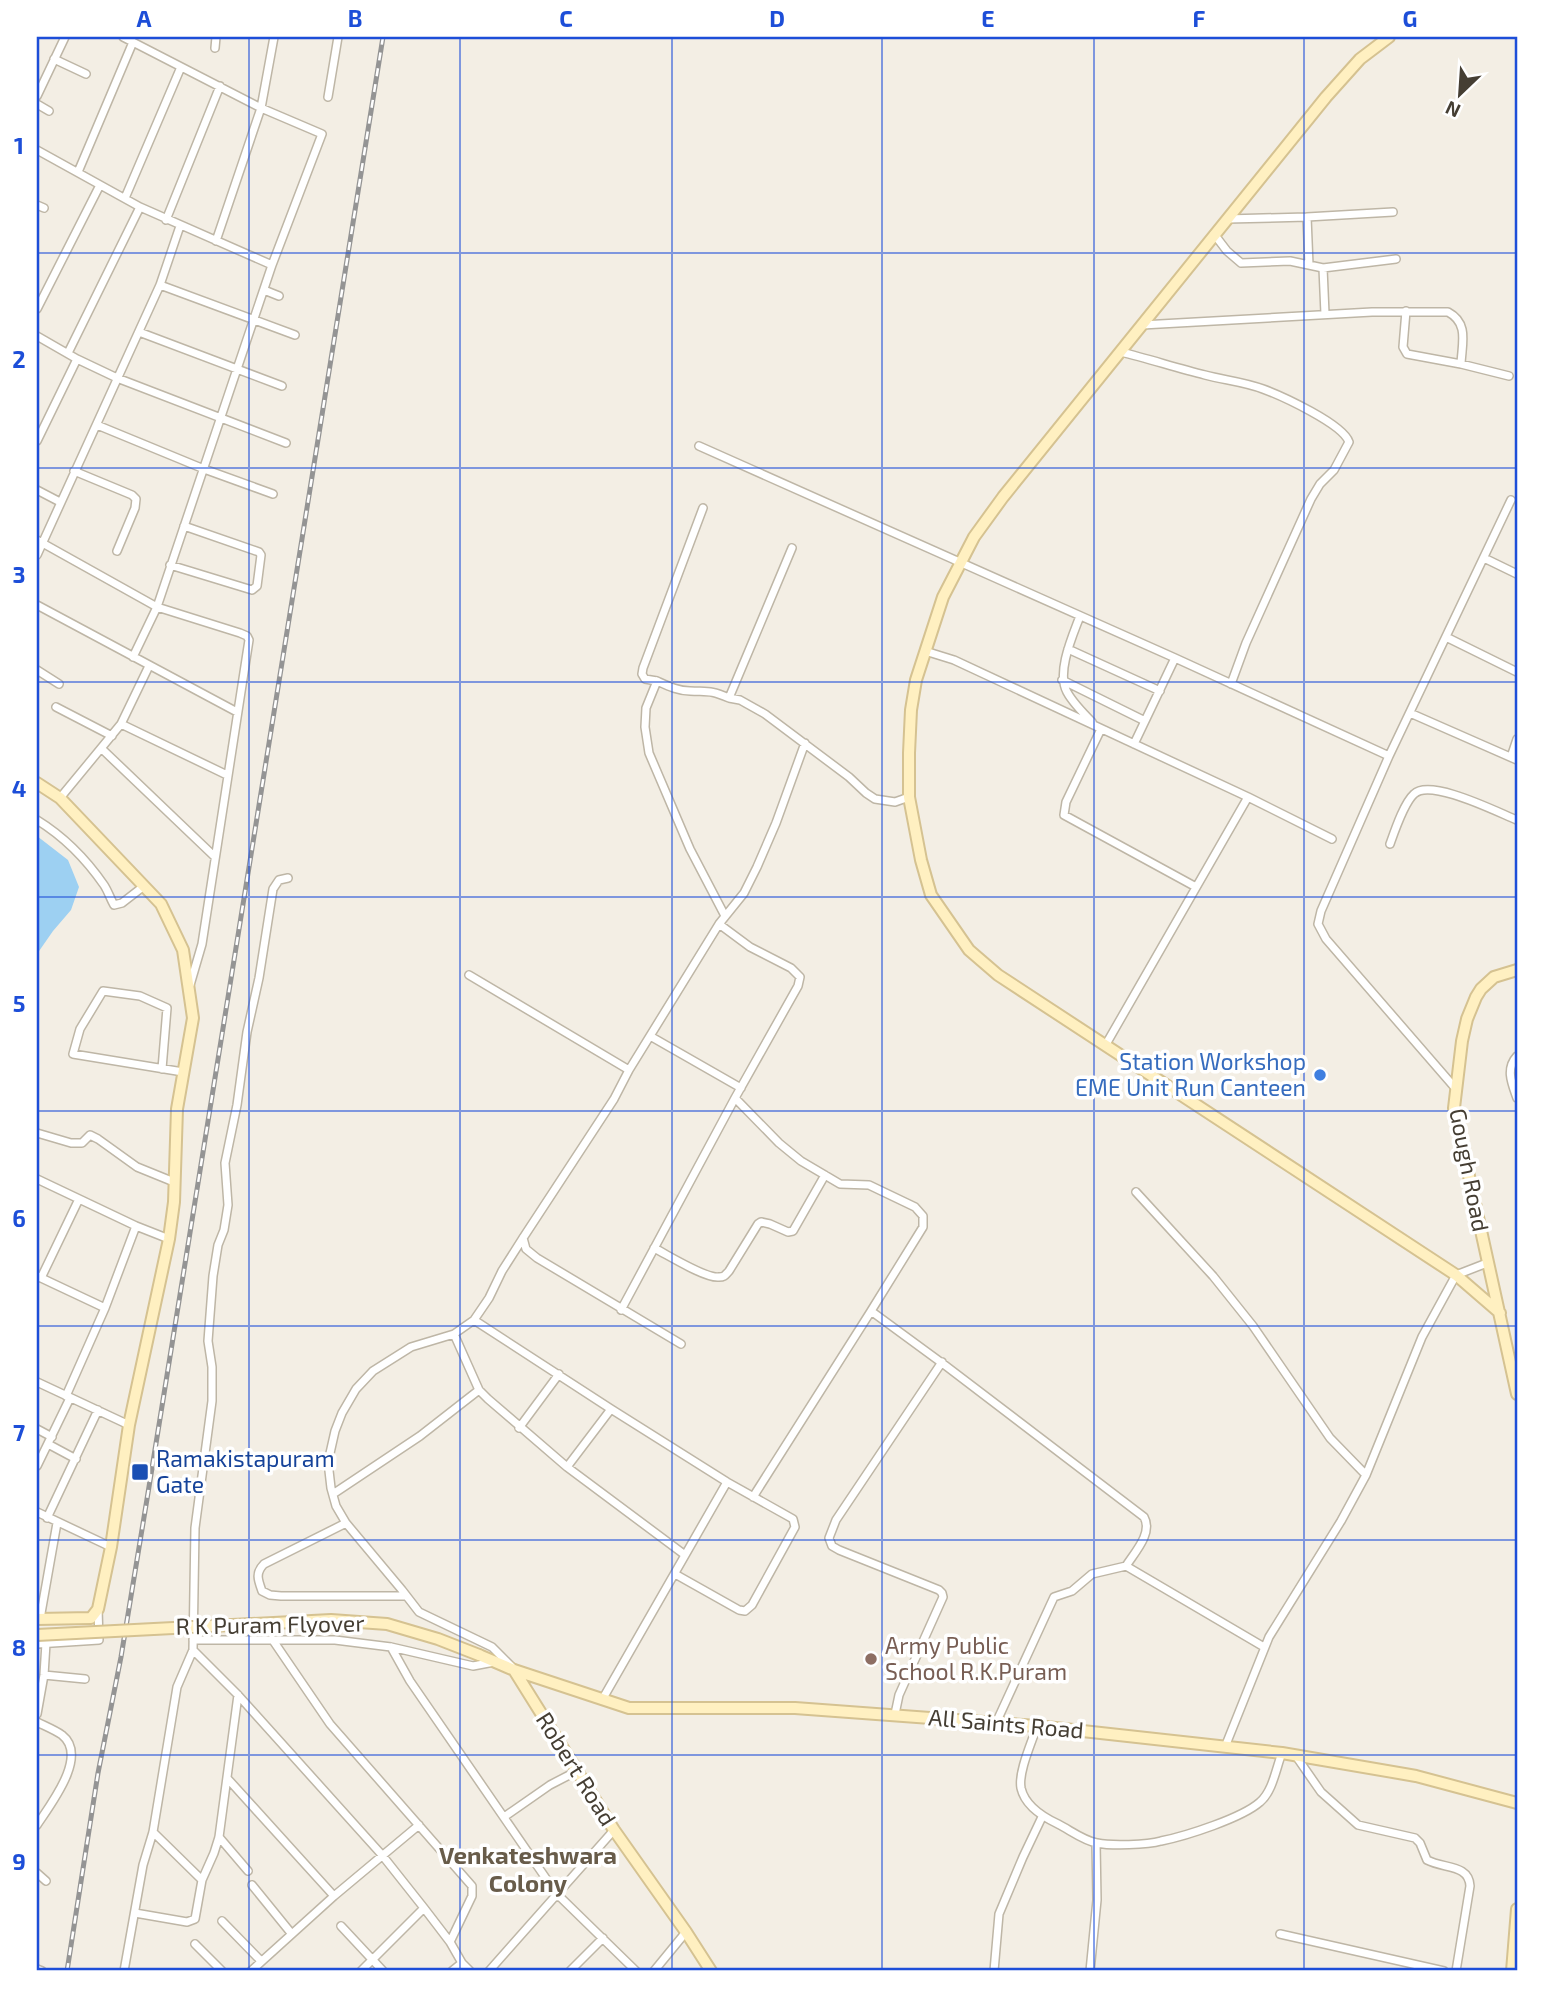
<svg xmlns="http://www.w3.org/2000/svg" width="1554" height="2008" font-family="'Exo 2',sans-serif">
<rect width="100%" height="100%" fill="#f3eee4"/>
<!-- water -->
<path fill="#9dd0f2" d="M37,836L68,860L79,887L71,910L53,931L37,954Z"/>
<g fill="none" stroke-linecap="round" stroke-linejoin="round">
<defs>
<path id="street" d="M123,37L261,108L322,134L272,265L157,607L133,657
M215,48L216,37
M54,59L86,74
M37,96L65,37
M328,97L338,37
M37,104L49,111
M37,150L140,207L272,265
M78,172L133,42
M125,198L181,67
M37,205L44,208
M1307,217L1393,212
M1227,219L1307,217L1309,265
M166,220L220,86
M1214,234L1227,251L1241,263L1290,261L1323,268L1325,314
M216,241L261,108L274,37
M1323,268L1396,259
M160,285L295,335
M264,290L279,296
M37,309L100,185
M1406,311L1403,347L1407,354L1461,364L1509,376
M1142,325L1372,312H1448C1469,323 1462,343 1461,364
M139,332L282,386
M37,336L77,359L117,378L286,443
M1121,352C1149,359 1177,368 1205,375C1224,380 1245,382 1263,389C1282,396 1343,424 1349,442L1334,470L1320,484L1311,499L1246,643L1231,684
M68,353L140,207
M97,425L204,469L273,494
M37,441L77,359
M699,446L1175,658L1389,756
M74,471L132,495L136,499L135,508L117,551
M37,490L60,502
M703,508L643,668L642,674L645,679L657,681L646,708L645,727L649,753L690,849L725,916
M37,540L157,607L240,633L247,636L249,640L202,944L190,985
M37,555L160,285L180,226
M1484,558L1517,574
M170,565L252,590L257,586L261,555L259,552L184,526
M37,605L237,712
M1080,616C1073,635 1056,672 1067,692C1073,703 1083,713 1092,722
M1446,637L1517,672
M1068,649L1160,691
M925,651L954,660L1248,797L1105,1046
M37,670L59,684
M1062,680L1145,721
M657,681C668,686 678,691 690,691C709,692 710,690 729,698L792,548
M729,698L740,700L765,714L849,777L866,793L875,799L895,802L909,797
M56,707L112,736
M1410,713L1517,760
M121,724L227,775
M1101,729L1066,802L1064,815L1196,887
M1134,744L1175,658
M102,749L215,857
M1511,757L1517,739
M1248,797L1332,839
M60,798L121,724L149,666
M37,820C63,836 86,859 104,885C108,891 110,898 114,905L122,903L144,886
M1390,844C1395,830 1404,803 1414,794C1430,778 1497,812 1517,820
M469,975L629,1070
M650,1036L741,1088
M1517,1056C1505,1069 1512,1084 1517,1098
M162,1069L167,1008L140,996L103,991L80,1029L73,1054C110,1060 147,1066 183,1072
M1456,1089L1326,939L1318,924L1321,911L1389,756L1511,500
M735,1098L779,1143L801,1161L840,1184L869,1185L915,1207L923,1216V1227L871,1311
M37,1133L71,1143H82L90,1135L98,1139L137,1167L174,1182
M37,1179L136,1226L169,1239
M1136,1192L1213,1276L1253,1326L1330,1438L1366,1475
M523,1238L526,1249L537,1258L681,1344
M654,1248C668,1255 706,1279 719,1277C725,1277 725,1275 729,1271L758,1224L761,1222L770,1224L788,1232L793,1231L825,1175
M37,1276L105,1308
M41,1278L79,1199
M621,1310L735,1098L798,986L800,977L791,968L750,947L719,924
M474,1320L611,1409L727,1482L793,1519L795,1527L752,1605L745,1611L739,1610L675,1574
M454,1334L479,1390L488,1399L567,1467L685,1555
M37,1382L129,1425
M66,1396L105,1308L136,1226
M519,1428L559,1374
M37,1429L52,1437
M48,1444L76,1459
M37,1466L70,1398
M567,1467L611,1409
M333,1494L420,1436L479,1390
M753,1497L871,1311L946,1366L1144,1517C1153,1533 1135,1552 1126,1566
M37,1512L111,1547
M47,1518L98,1410
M346,1523L264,1564C255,1573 258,1580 262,1591L270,1595L281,1596H406
M40,1619L57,1523
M272,1639L330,1724L472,1886V1896L450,1942
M193,1640H335L391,1647L473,1666L494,1662
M37,1644L99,1640L98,1609
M391,1647L410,1681L556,1893L636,1971
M193,1650L238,1695L382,1855L424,1908L450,1942L462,1963L470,1971
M512,1667L492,1647L419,1612L402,1590L346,1523L336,1506L331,1488L328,1462L335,1431L342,1413L356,1389L373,1371L411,1347L454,1334L474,1320L489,1298L502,1271L523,1238L614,1099L629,1070L719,924L744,893L757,867L776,823L805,743
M44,1675L85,1679
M602,1700L727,1482
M37,1714L44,1675L46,1643
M895,1714L899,1695L943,1597L942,1593L939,1590L839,1550L832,1546L829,1538L836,1520L942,1362
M37,1722C45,1726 55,1730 62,1735C89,1756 50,1805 37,1825
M996,1723L1054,1597L1072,1591L1092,1574L1126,1566L1264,1647
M1037,1726C1032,1742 1018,1772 1021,1788C1025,1806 1043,1817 1058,1824C1070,1830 1084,1841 1097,1843C1111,1846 1147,1845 1161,1841C1186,1836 1242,1818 1260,1802C1273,1791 1276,1768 1282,1753
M1225,1747L1269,1637L1341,1521L1366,1475L1422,1337L1456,1275L1487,1263
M1296,1756L1321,1792L1358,1825L1415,1838L1420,1843L1427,1860C1444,1869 1469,1864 1470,1886L1456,1971
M227,1778L334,1896
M504,1817L550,1785L577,1771
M153,1832L202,1880
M219,1837L248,1871
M37,1873L46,1881
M252,1885L291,1933
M135,1913L187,1922L195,1919L202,1880L214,1853L219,1837L238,1695
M222,1921L261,1961
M341,1926L383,1971
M1280,1934L1444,1971
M195,1944L222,1971
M37,1969L42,1971
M124,1971L143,1865L153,1832L177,1687L193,1650L195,1528L212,1401V1367L208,1341L213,1276L218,1245L224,1230L228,1205L225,1163L237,1105L247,1032L259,978L273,889L279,880L288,878
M251,1971L334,1896L419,1825
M361,1971L424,1908
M452,1971L462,1963
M489,1971L614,1830
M570,1971L603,1938
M654,1971L686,1932
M994,1971L999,1914L1023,1857L1042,1817
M1090,1971L1097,1900L1096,1843"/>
<path id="secondary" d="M1389,37L1360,59L1326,97L1003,497L974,537L943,597L916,680L911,710L909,753V797L921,860L931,895L969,950L998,975L1456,1275L1500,1313
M37,783L60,798L161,904L183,950L193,1018L177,1109L174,1202L169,1239L129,1425L111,1547L98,1609L91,1618L37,1619
M1517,970L1494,977L1481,989L1476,997L1467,1019L1462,1041L1454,1108L1517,1394
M479,1655L514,1670L629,1708H795L1037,1726L1282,1753L1416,1776L1517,1803
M514,1670L614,1830L686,1932L711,1971
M1512,1971L1517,1909"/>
</defs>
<!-- street casing -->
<use href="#street" stroke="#beb6a6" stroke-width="10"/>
<!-- secondary casing -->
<use href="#secondary" stroke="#d5c291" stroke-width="14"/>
<!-- street -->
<use href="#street" stroke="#fff" stroke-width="7"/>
<!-- secondary -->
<use href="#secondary" stroke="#fff0c1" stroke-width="10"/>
<defs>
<path id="rail" d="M67,1971L98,1773L121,1657L148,1493L383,37"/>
</defs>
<!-- rail casing -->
<use href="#rail" stroke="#949494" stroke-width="5"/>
<!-- rail -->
<use href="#rail" stroke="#fff" stroke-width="2.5" stroke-dasharray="8" stroke-linecap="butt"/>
<defs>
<path id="secondary-bridge" d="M37,1635L331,1620L387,1624L438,1639L479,1655"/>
</defs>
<!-- secondary-bridge casing -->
<use href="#secondary-bridge" stroke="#d5c291" stroke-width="14" stroke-linecap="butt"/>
<!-- secondary-bridge -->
<use href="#secondary-bridge" stroke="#fff0c1" stroke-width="10"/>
</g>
<!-- grid -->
<path fill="none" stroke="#1d4ed8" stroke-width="2" stroke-opacity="0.55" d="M249,37V1971M460,37V1971M672,37V1971M882,37V1971M1094,37V1971M1304,37V1971M37,253H1517M37,468H1517M37,682H1517M37,897H1517M37,1111H1517M37,1326H1517M37,1540H1517M37,1755H1517"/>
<!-- markers -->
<circle fill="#3f7fe0" stroke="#fff" stroke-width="2.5" cx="1320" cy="1075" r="7"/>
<rect fill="#1a4fb4" stroke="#fff" stroke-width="2.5" x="131" y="1463" width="18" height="18" rx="3.5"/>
<circle fill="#8d6e63" stroke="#fff" stroke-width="2.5" cx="871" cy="1659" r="7"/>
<g text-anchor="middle" stroke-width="7" stroke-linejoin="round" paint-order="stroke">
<!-- shop labels -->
<g font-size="23" fill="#366cbe" stroke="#fff" text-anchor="end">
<text x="1306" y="1070">Station Workshop<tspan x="1306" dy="26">EME Unit Run Canteen</tspan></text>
</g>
<!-- street labels -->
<g font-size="23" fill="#453e33" stroke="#fff">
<text transform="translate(1469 1170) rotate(79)" y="8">Gough Road</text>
<text transform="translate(270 1625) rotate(-1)" y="8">R K Puram Flyover</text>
<text transform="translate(1006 1724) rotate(5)" y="8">All Saints Road</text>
<text transform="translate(576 1769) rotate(58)" y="8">Robert Road</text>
</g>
<!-- transit labels -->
<g font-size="23" fill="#164399" stroke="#fff" text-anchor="start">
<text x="156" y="1467">Ramakistapuram<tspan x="156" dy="26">Gate</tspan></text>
</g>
<!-- education labels -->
<g font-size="23" fill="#785e54" stroke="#fff" text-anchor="start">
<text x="885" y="1654">Army Public<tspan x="885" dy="26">School R.K.Puram</tspan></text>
</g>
<!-- neighbourhood labels -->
<g font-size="24" font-weight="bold" fill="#685c4a" stroke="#fff">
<text x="528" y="1864">Venkateshwara<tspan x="528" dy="28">Colony</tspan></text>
</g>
</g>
<!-- border -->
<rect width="1554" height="2008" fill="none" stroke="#ffffff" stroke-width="77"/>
<!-- north arrow -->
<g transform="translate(1460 94) rotate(205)" stroke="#ffffff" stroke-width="5" paint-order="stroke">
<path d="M0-5L12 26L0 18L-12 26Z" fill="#453e33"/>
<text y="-10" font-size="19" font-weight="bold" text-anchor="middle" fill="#453e33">N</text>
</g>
<rect x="38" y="38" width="1478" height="1931" fill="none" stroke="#1d4ed8" stroke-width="2.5"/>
<g font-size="23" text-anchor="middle" font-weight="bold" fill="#1d4ed8">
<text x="144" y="27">A</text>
<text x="355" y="27">B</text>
<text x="566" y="27">C</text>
<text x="777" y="27">D</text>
<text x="988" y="27">E</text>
<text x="1199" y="27">F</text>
<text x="1410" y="27">G</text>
<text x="19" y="154">1</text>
<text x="19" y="368">2</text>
<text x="19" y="583">3</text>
<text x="19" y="797">4</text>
<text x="19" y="1012">5</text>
<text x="19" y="1227">6</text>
<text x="19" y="1441">7</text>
<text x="19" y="1656">8</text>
<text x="19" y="1870">9</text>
</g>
</svg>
